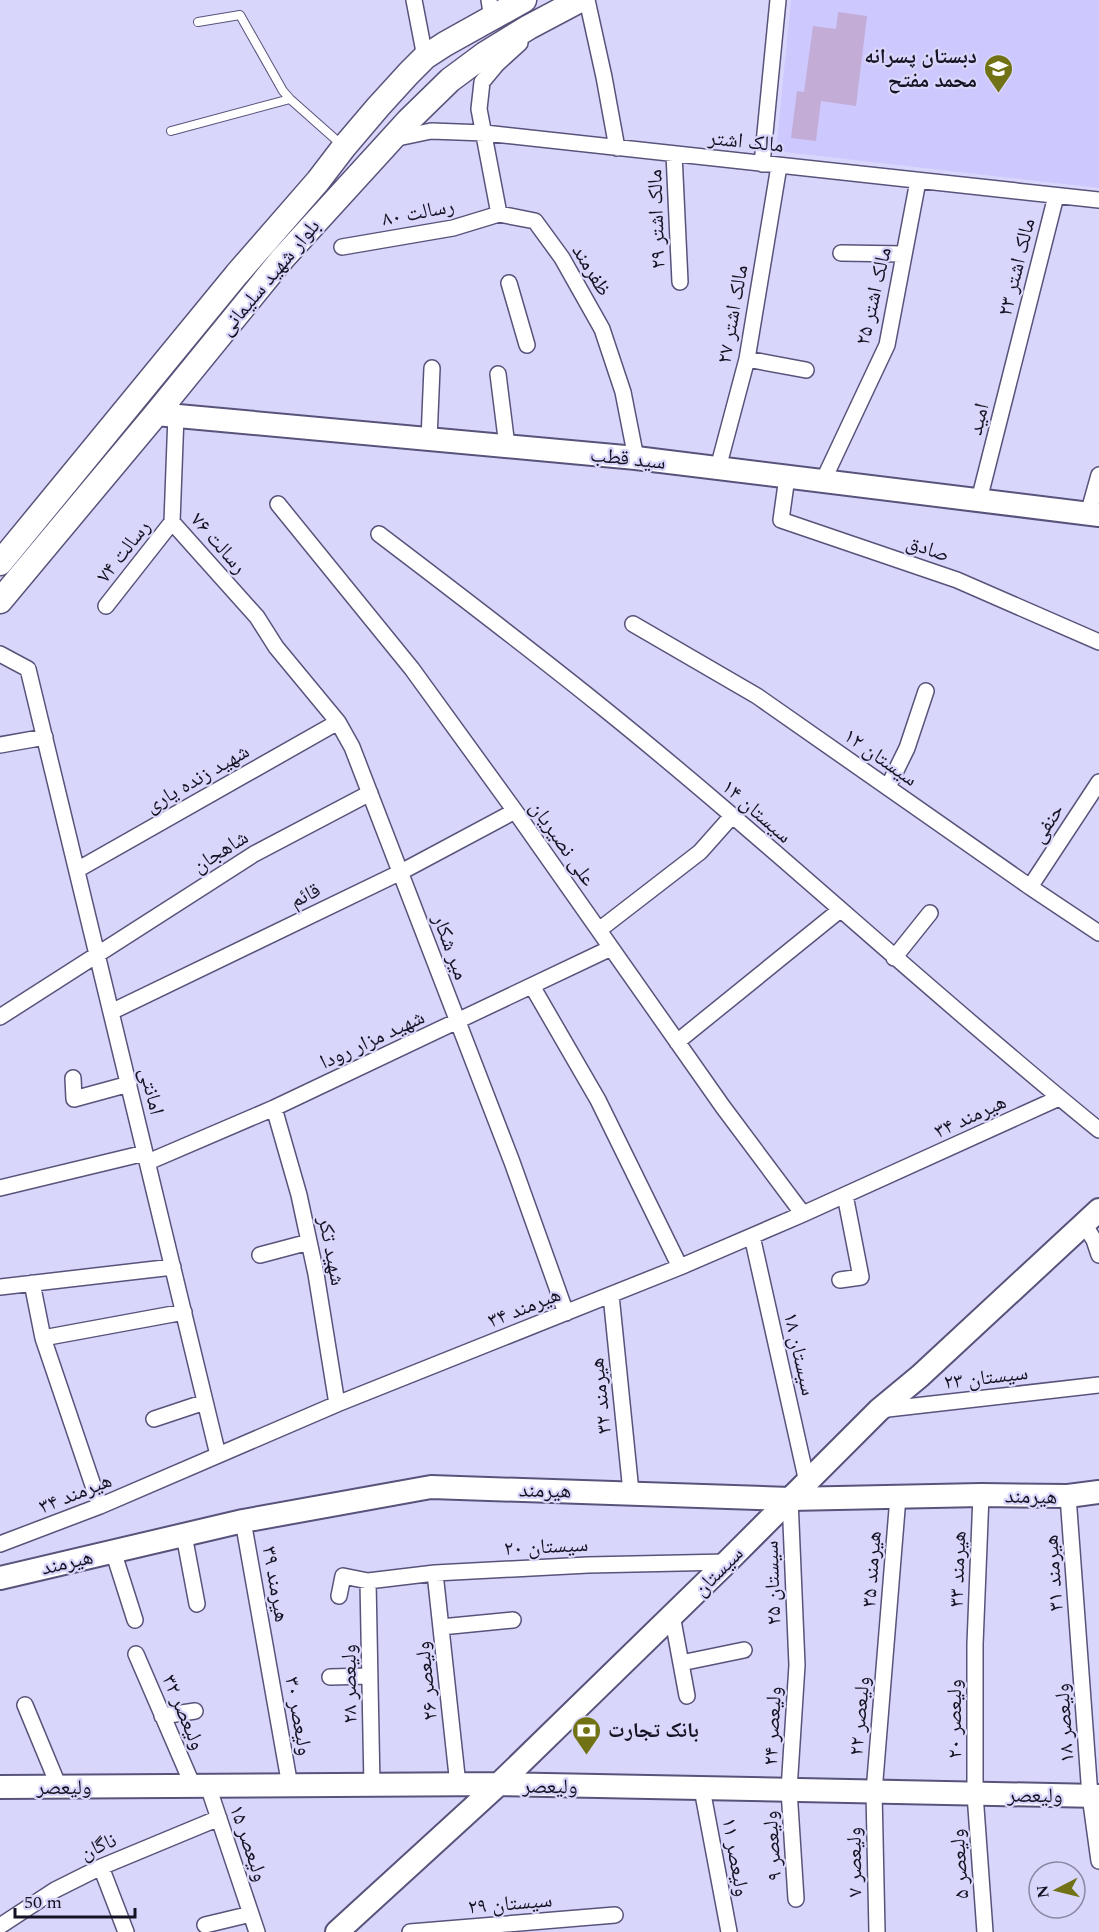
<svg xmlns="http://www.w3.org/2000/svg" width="1099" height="1932" font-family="Spectral,'Noto Naskh Arabic',serif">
<rect width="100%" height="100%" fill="#d9d6fb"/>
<!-- built -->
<path fill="#cdc8fd" d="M791,0H1099V188L776,151Z"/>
<!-- building -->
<path fill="#c3acd6" d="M838,12L867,16L856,106L821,101L816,141L791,138L797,91L804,92L813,26L836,29Z"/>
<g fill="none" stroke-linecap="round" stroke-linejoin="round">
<defs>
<path id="lane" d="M198,22L240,15L283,91L290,99L343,146
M171,131L290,99"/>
<path id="street" d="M414,0L425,57
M489,0L492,18
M587,0L604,77L617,148
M520,43L497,64L482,82L479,109L499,214L535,221L562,258L602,329L623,392L636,458
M393,139L431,131L485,133L1099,200
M674,154L680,282
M762,164L778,0
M342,247L453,228L499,214
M841,253L904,254
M509,283L527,345
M747,359L806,370
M498,374L507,446
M176,415L172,522L257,617L276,647L338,722L352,747L512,1162L566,1313
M429,439L432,368
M718,468L747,359L779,166
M787,477L781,520L957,580L1099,642
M823,481L887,345L918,181
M979,500L1056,196
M278,504L412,669L515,811L723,1107L803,1214
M1088,514L1099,475
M379,534C454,591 529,648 602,707C771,843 930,993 1099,1130
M106,606L172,522
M633,624L757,696L1030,887L1099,933
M0,654L28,669L218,1455
M0,745L45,737
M888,787L907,748L926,691
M77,870L338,722
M1030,887L1099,782
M599,930L700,852L732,816
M894,958L930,913
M532,986L598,1100L680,1267
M111,1012L401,872L515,811
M0,1017L254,854L370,793
M677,1042L840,910
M73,1078L74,1099L129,1084
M274,1108L299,1195L316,1274L337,1404
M148,1162L274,1108L611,948
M0,1188L145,1153
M1084,1224L1094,1240L1099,1255
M752,1236L807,1482
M260,1255L309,1242
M840,1280L861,1277L845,1195
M32,1283L43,1338L100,1506
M0,1287L173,1267
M611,1295L631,1492
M43,1338L184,1312
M879,1410L1099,1385
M154,1419L205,1402
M981,1495L975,1644V1794L985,1932
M1068,1496L1090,1796L1099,1861
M790,1499L797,1665L789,1790L796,1899
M243,1521L290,1786
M184,1535L197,1604
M0,1544L100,1506L337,1404L680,1267L803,1214L1059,1098
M113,1551L135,1620
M435,1573L458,1785
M368,1581L372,1786
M339,1596L343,1576L368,1581L435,1573L588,1565L727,1562
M672,1615L687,1696
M441,1627L513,1620
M136,1654L193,1786
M681,1663L744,1650
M330,1677L370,1676
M25,1705L59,1787
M162,1716L195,1711
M208,1786L257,1932
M702,1789L729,1932
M101,1867L126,1932
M205,1925L251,1914
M0,1926L55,1890L101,1867L219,1818
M410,1932L615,1915
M877,1932L874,1792L898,1497"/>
<path id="secondary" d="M156,414L636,458L1099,515
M0,1578L243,1521L431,1487L790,1499L981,1495L1068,1496L1099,1492
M0,1787L499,1784L1099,1796
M337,1932L499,1784L727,1562L879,1410L920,1376L1099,1210"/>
<path id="primary" d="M0,563L237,274L318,181L344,147L378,107L409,73L425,57L445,44L524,0
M0,601L156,414L283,258L408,121L450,80L485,54L529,27L580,0"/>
</defs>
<!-- lane casing -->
<use href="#lane" stroke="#58537a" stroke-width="10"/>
<!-- street casing -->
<use href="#street" stroke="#58537a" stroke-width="18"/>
<!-- secondary casing -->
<use href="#secondary" stroke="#58537a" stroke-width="26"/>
<!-- primary casing -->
<use href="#primary" stroke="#58537a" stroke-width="27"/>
<!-- lane -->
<use href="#lane" stroke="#fff" stroke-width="8"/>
<!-- street -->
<use href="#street" stroke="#fff" stroke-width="15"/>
<!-- secondary -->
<use href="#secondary" stroke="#fff" stroke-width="22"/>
<!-- primary -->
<use href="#primary" stroke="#fff" stroke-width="24"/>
</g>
<!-- icons -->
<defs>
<symbol id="school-pin" viewBox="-11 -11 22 30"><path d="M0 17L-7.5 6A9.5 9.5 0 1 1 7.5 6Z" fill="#717115" stroke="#d9d6fb"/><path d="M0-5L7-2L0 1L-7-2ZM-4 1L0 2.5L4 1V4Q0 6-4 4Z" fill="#fff"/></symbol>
<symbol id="bank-pin" viewBox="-11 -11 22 30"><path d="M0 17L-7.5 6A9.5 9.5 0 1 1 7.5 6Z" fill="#717115" stroke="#d9d6fb"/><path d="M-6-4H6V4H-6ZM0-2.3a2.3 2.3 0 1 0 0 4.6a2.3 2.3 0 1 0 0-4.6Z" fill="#fff"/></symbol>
</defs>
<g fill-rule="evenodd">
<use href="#school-pin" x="982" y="52" width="33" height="45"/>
<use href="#bank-pin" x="570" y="1714" width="33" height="45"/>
</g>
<g text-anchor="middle" stroke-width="4.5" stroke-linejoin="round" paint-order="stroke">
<!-- poi labels -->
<g font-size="21" font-weight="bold" fill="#151223" stroke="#d9d6fb" text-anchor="end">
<text x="977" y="63">دبستان پسرانه<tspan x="977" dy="24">محمد مفتح</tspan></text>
<text x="608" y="1737" text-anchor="start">بانک تجارت</text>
</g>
<!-- street labels -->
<g font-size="21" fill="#151223" stroke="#d9d6fb">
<text transform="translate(746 141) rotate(6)" y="7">مالک اشتر</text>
<text transform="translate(418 212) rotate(-11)" y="7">رسالت ۸۰</text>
<text transform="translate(656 219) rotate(-92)" y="7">مالک اشتر ۲۹</text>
<text transform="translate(1016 267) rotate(-76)" y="7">مالک اشتر ۲۳</text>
<text transform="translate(592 270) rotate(59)" y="7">ظفرمند</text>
<text transform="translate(269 277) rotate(-50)" y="7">بلوار شهید سلیمانی</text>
<text transform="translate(873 296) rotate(-77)" y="7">مالک اشتر ۲۵</text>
<text transform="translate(732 314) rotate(-80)" y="7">مالک اشتر ۲۷</text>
<text transform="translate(978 419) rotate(-76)" y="7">امید</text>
<text transform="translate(628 458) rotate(6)" y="7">سید قطب</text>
<text transform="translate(219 543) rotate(49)" y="7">رسالت ۷۶</text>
<text transform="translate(928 548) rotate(19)" y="7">صادق</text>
<text transform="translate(123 551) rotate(-52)" y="7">رسالت ۷۴</text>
<text transform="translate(881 757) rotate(35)" y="7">سیستان ۱۲</text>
<text transform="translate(197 778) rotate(-30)" y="7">شهید زنده یاری</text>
<text transform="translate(757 811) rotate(41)" y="7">سیستان ۱۴</text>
<text transform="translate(1047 823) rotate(-57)" y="7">حنفی</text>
<text transform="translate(563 843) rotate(55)" y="7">علی نصیریان</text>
<text transform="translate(220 851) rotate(-32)" y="7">شاهجان</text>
<text transform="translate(305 895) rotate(-26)" y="7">قائم</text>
<text transform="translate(451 947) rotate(70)" y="7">میر شکار</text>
<text transform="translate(372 1039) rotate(-25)" y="7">شهید مزار رودا</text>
<text transform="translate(152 1091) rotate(76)" y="7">امانتی</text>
<text transform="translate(970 1116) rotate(-25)" y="7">هیرمند ۳۴</text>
<text transform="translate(332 1251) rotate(79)" y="7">شهید تکر</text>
<text transform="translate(524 1307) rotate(-22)" y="7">هیرمند ۳۴</text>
<text transform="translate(800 1354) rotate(77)" y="7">سیستان ۱۸</text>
<text transform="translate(986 1377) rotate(-7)" y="7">سیستان ۲۳</text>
<text transform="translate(600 1396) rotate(-96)" y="7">هیرمند ۳۲</text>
<text transform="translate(545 1490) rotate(1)" y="7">هیرمند</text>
<text transform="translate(75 1493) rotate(-22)" y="7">هیرمند ۳۴</text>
<text transform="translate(1031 1496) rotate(1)" y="7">هیرمند</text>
<text transform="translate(546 1546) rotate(-3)" y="7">سیستان ۲۰</text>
<text transform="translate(67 1562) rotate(-13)" y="7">هیرمند</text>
<text transform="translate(871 1569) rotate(-86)" y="7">هیرمند ۳۵</text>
<text transform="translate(957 1569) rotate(-88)" y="7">هیرمند ۳۳</text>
<text transform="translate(718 1571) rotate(-45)" y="7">سیستان</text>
<text transform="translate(1053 1573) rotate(-94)" y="7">هیرمند ۳۱</text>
<text transform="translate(772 1583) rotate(-92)" y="7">سیستان ۲۵</text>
<text transform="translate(276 1584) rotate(80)" y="7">هیرمند ۳۹</text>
<text transform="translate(426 1681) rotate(-96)" y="7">ولیعصر ۲۶</text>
<text transform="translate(349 1684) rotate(-91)" y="7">ولیعصر ۲۸</text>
<text transform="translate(184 1712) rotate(67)" y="7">ولیعصر ۳۲</text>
<text transform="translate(299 1716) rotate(80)" y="7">ولیعصر ۳۰</text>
<text transform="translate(859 1716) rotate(-85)" y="7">ولیعصر ۲۲</text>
<text transform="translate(954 1719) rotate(-90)" y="7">ولیعصر ۲۰</text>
<text transform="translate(1064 1723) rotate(-94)" y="7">ولیعصر ۱۸</text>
<text transform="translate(772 1726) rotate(-87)" y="7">ولیعصر ۲۴</text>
<text transform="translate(550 1786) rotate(1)" y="7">ولیعصر</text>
<text x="64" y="1794">ولیعصر</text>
<text transform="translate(1035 1795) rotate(1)" y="7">ولیعصر</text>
<text transform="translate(249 1843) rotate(71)" y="7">ولیعصر ۱۵</text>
<text transform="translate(98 1846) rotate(-24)" y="7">ناگان</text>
<text transform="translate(772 1846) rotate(-94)" y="7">ولیعصر ۹</text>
<text transform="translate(736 1857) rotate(80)" y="7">ولیعصر ۱۱</text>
<text transform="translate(854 1862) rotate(-91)" y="7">ولیعصر ۷</text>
<text transform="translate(959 1864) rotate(-94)" y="7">ولیعصر ۵</text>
<text transform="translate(510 1903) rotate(-5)" y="7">سیستان ۲۹</text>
</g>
</g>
<!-- north arrow -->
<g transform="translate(1057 1890) rotate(263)"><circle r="28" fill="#d9d6fb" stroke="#8b88a5" stroke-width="1.5"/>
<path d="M0-4.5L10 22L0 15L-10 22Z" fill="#717115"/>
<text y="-9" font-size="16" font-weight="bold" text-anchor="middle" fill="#151223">N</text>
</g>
<!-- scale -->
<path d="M15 1908v9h120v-9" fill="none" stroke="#151223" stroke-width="3"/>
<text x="24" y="1908" font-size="18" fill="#151223" stroke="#d9d6fb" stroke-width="4.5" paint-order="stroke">50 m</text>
</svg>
